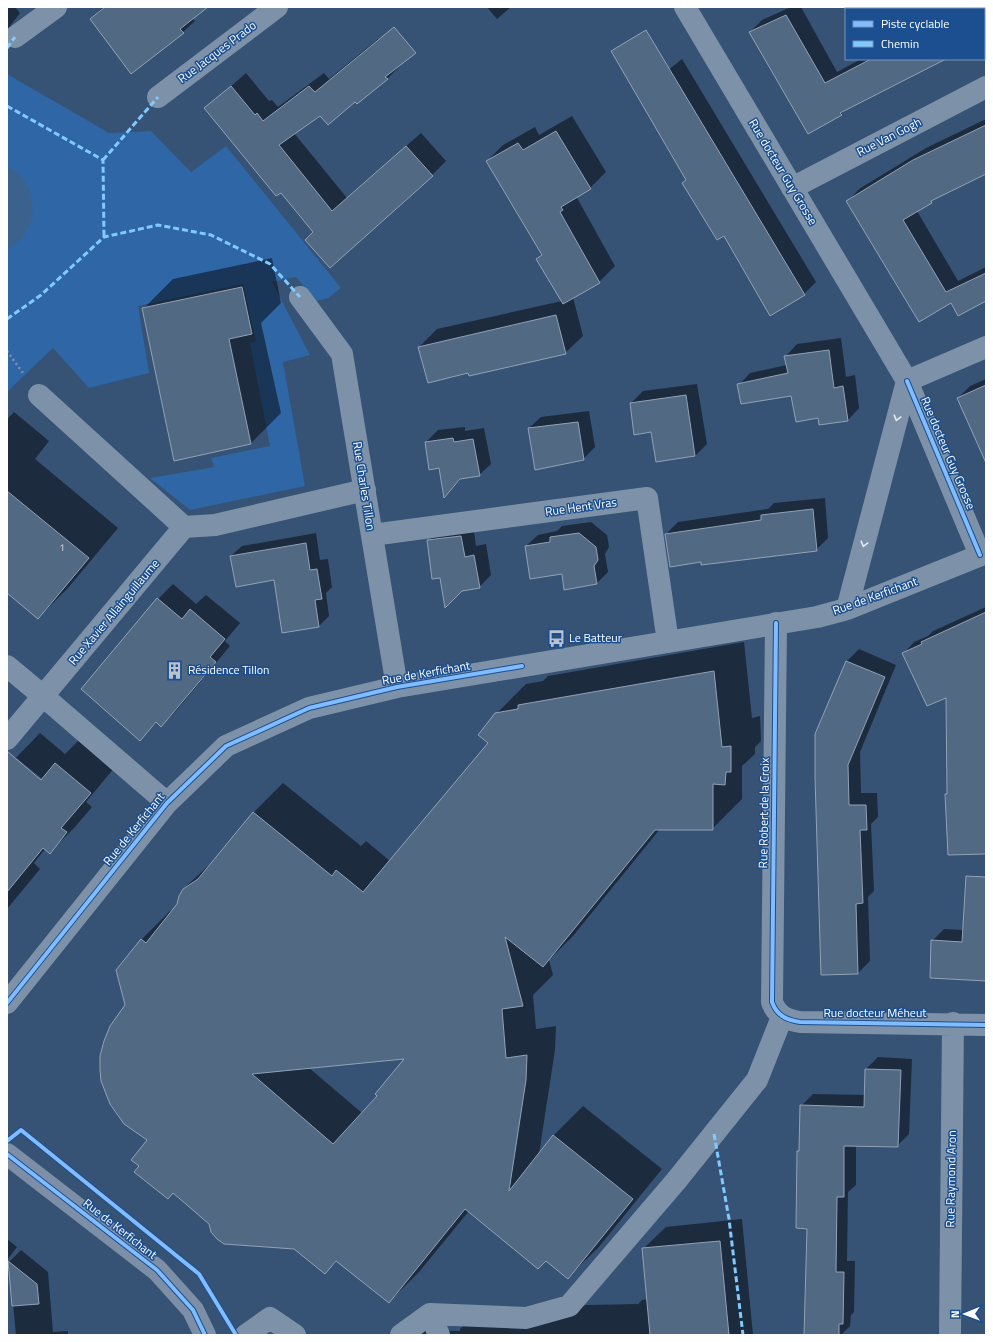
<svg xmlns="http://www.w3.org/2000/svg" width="993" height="1342" font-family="'Titillium Web',sans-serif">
<rect width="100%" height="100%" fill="#365274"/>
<!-- green -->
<path fill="#2f66a5" d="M7,74L109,133L151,131L191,172L226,146L341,288L328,298L317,301L296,277L272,282L310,355L283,362L305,486L190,510L150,478L214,467L211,458L270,446L250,343L256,341L243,284L138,306L149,373L89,388L53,348L7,392Z"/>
<!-- water -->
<path fill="#3b618d" d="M7,167C31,176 39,209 27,230C23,239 15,244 7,249Z"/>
<!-- shadow -->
<path fill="#0007" fill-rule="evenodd" d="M7,7H15L20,13L7,30Z
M103,7H204L192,18L195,21L183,32L91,19Z
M487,7H511L497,19Z
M791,7H801L837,72L861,59H945L847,109L841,114L750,32L762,20Z
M948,7H986V38L984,39V9H944Z
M378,39L400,66L386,80L355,101L320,115L294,133L347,198L421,133L446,161L432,175L314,232L281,191L206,108L246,73L269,101L272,100L278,107L324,73L329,79Z
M682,59L816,282L804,294L771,315L725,234L687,180L651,84Z
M572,116L606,172L590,188L576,196L615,266L599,282L573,297L583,336L565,353L469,372L419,347L437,329L562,301L537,259L542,254L487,161L503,145L535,127L539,135Z
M986,119V172L938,196L931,202L917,211L958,281L986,267V300L951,301L848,201L859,189L926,148Z
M272,258L281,303L261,323L281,413L251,443L143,309L173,279Z
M841,338L846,377L855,375L859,408L848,420L819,417L792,395L739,385L750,373L787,365L786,356L797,344Z
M986,379V461L958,398L970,386Z
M697,384L707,444L695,456L652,431L631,403L643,391Z
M589,411L595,447L583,459L529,428L541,417Z
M14,412L49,441L35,459L118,528L68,588L38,618L7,592V419Z
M465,427V431L484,428L491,464L479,475L462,478L445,496L440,467L426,442L438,430Z
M825,498L828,538L816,550L702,561L666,534L678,522L768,509L774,503Z
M591,522L607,535L609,547L605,554L608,572L596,584L563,573L526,546L538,535L557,531L562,526Z
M473,524L476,546L486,544L491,575L479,587L462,590L441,577L428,541L440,529Z
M316,533L320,560L328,559L332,587L326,593L329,616L319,626L275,579L231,556L242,546Z
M173,584L196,604L206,595L240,623L225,641L230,646L176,711L161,726L157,722L140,739L82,689L158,599Z
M986,607V853L949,854L946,794L948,792L947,696L904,653L914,642L928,636L933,631Z
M744,642L752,718L760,716L761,741L755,747V754L742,766V799L712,829H660L573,936L549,960L553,975L533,995L536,1029L556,1026L555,1050L539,1154L553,1136L583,1106L662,1169L598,1248L568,1277L546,1260L469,1211L419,1272L389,1302L337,1261L325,1273L294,1248L210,1223L140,1166L148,1140L126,1005L141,940L171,910L173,911L178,905L183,889L218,857L253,813L283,783L361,846L366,841L390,861L489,743L496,714L526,684L543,681L548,676ZM406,1058L378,1095L362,1113L308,1067Z
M859,649L896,665L860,752L861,793H877L878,817L871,824L874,891L868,897L870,961L858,973L822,974L847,661Z
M40,733L65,754L80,739L115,767L86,802L92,807L75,827L50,852L45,849L34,863L40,869L7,909V767ZM15,757L46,782L44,783L15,760Z
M986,910V980L932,941L944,929L964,930Z
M878,1057L912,1059L909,1134L897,1146L856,1145V1185L848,1192L847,1261H855L854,1312L851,1315L850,1326L841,1335H805L808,1228L800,1150L801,1106L813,1094L866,1095V1069Z
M742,1219L753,1335H421L426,1330L460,1331V1329L482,1307L548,1309L588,1305L638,1304L642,1300L648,1299L643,1249L666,1227Z
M7,1239L17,1247L7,1260Z
M21,1250L48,1272L53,1332L68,1331V1335H16L9,1262Z"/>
<!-- building -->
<path fill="#526984" stroke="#92a2b6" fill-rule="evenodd" d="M105,7H208L180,29L184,33L131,74L90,19Z
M786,15L825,83L871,59H946L840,113L842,115L808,134L749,32Z
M394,27L416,53L385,77L388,79L357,104L355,102L328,125L320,116L279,145L332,211L406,146L433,176L330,268L305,240L313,232L281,193L276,196L204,108L231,86L255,115L257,113L263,121L309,86L315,92Z
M646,30L805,295L770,316L724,236L717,240L682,183L686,180L611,51Z
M986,125V174L931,201L932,203L903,220L946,292L986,273V301L958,316L951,303L919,322L846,201L913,160Z
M556,131L591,189L561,207L563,210L560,212L600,283L563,304L536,259L542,255L486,161L518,143L523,150Z
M242,287L252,334L229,339L251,444L174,461L142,308Z
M556,315L566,354L469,376L468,373L428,383L418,347Z
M829,350L834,388L843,386L848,421L819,425L818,418L796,422L791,396L741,404L737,384L788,373L784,356Z
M986,385V463L957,398Z
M686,395L695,456L656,462L651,432L634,435L630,403Z
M578,422L584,460L535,470L528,428Z
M453,438L454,442L473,439L480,476L460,479L444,498L439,468L429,470L425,442Z
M7,491L89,558L38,619L7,593Z
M813,509L817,551L701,565V562L670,567L665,534L761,520V515Z
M579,533L596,547L598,560L594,566L597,584L564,590L562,574L530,579L525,546L550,542V537Z
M461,536L465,557L474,555L480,588L462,591L445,608L440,578L432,579L427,540Z
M306,543L310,570L317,569L322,599L315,600L319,627L282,633L274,580L236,587L230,556Z
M157,598L182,619L190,609L225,639L210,657L216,662L161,727L156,722L140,741L81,689Z
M986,612V854L948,855L945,794H947L946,698L927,706L902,653L922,644L921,642Z
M846,661L885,677L848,765L849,805H866L867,830H860L863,903L856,904L858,974L821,975L815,777V734Z
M714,671L722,747L731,746V772H726L725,785L713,784V830H655L543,967L505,937L523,1006L502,1009L506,1058L527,1055L526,1080L509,1191L553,1135L633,1199L568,1279L546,1261L538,1269L465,1209L389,1303L336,1261L325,1274L294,1249L224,1244L217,1239L211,1232L209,1224L173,1193L168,1199L134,1172L139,1166L131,1160L147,1140L124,1124L110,1104L101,1081L100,1070V1056L104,1041L110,1026L125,1005L116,970L141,939L146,943L177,904L179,896L183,889L198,879L253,812L332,876L336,870L363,892L488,743L478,735L495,713L518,709V705ZM404,1059L375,1094L377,1096L333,1144L252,1074Z
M7,751L41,780L55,763L91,793L61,828L67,832L50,854L43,848L7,892Z
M966,876L986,877V981L930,978L931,940L962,942Z
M865,1069L901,1070L898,1147L844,1146V1197H837L836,1272H844L843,1324H839V1335H804L807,1229L796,1228L797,1151H799L800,1105L864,1107Z
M720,1241L729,1335H650L642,1248Z
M8,1261L37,1284L39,1304L12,1306Z"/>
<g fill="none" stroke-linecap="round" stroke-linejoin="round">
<!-- path -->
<path stroke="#7d92a8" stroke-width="2.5" stroke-dasharray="2 3" stroke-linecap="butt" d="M7,351L23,373"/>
<!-- minor -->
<path stroke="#7d92a8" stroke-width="22" d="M685,7L907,381L980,555
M15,37L56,7
M158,97L277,7
M792,188L986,87
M300,297L342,354L397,687
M907,381L986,347
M39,395L184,527
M372,535L647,498L668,642
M847,609L907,381
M776,623L772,1002C777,1016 787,1020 800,1022L986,1025
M7,666L43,696L7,739
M167,803L43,696L184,527L215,525L365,490
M7,1003L167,803L226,746L309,708L397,687L817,617L847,609L986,553
M430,1314L526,1318L569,1306L676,1181L757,1080L782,1017
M246,1335L270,1318L295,1335
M401,1335L430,1314L439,1335
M950,1335L953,1023"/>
<!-- major -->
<path stroke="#7d8ea7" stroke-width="22" d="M7,1154L157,1270L193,1310L205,1335"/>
<!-- quiet -->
<path stroke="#80caff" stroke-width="3" stroke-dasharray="6 3" stroke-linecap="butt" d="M7,48L15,37
M7,106L103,160L104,237
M103,160L158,97
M7,319L41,295L104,237L158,225L211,235L270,264L300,297
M714,1134L729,1219L743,1335"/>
<defs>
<path id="cycleway" d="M907,381L980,555
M776,623L772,1002C777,1016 787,1020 800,1022L986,1025
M7,1003L167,803L226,746L309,708L397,687L522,666
M7,1141L21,1130L199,1274L236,1335
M7,1154L157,1270L193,1310L205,1335"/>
</defs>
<!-- cycleway casing -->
<use href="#cycleway" stroke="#1b4f8f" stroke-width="6"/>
<!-- cycleway -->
<use href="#cycleway" stroke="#80bcff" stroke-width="4"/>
</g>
<!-- one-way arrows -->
<defs><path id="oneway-chevron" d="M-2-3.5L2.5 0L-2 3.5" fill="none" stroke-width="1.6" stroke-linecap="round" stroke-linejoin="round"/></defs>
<g stroke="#e5e9ee">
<use href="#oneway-chevron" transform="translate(897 418) rotate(105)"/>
<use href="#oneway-chevron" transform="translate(864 544) rotate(105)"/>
</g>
<!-- icons -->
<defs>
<symbol id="bus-bare" viewBox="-9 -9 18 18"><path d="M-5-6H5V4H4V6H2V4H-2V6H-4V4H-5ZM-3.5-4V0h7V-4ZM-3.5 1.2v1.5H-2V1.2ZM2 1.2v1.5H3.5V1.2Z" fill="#b9c2ce" stroke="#1b4f8f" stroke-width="2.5" paint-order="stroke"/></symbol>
<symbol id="building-bare" viewBox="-9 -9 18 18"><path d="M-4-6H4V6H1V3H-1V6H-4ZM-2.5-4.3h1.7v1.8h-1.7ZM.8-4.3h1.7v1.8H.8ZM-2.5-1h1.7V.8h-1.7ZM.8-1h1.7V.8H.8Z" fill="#b9c2ce" stroke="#1b4f8f" stroke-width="2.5" paint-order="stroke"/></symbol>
</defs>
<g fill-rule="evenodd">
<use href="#bus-bare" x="544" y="626" width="25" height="25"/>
<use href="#building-bare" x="162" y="658" width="25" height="25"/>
</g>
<g text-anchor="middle" stroke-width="3" stroke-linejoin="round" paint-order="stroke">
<!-- number labels -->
<g font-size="10" fill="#d4dae0">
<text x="62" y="551">1</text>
</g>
<!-- street labels -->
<g font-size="12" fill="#fff" stroke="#1b4f8f">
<text transform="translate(217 52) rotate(-37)" y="4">Rue Jacques Prado</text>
<text transform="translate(889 137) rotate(-27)" y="4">Rue Van Gogh</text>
<text transform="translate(783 172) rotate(59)" y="4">Rue docteur Guy Grosse</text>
<text transform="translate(948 453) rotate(67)" y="4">Rue docteur Guy Grosse</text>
<text transform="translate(364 486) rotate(81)" y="4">Rue Charles Tillon</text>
<text transform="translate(581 507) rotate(-8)" y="4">Rue Hent Vras</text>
<text transform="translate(875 596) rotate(-20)" y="4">Rue de Kerfichant</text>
<text transform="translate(114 612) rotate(-50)" y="4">Rue Xavier Allainguillaume</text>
<text transform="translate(426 673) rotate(-10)" y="4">Rue de Kerfichant</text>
<text transform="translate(764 813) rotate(-89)" y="4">Rue Robert de la Croix</text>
<text transform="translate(134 829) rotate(-51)" y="4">Rue de Kerfichant</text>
<text x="875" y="1017">Rue docteur Méheut</text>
<text transform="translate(951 1179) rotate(-89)" y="4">Rue Raymond Aron</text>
<text transform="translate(120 1229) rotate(38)" y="4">Rue de Kerfichant</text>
</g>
<!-- poi labels -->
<g font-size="12" fill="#fff" stroke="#1b4f8f" text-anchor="start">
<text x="569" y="642">Le Batteur</text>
<text x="188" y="674">Résidence Tillon</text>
</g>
</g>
<!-- border -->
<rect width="993" height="1342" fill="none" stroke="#ffffff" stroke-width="16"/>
<!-- legend -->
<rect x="845" y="8" width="140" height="52" fill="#1b4f8f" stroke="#7695bc"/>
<rect x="853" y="21" width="20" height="6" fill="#80bcff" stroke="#7695bc"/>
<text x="881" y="28" font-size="12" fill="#ffffff">Piste cyclable</text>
<rect x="853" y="41" width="20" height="6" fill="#80caff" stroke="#7695bc"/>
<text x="881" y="48" font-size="12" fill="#ffffff">Chemin</text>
<!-- north arrow -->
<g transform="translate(965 1314) rotate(269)" stroke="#1b4f8f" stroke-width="3" paint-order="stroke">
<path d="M0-3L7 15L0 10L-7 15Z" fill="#ffffff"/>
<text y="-6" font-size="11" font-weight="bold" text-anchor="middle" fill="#ffffff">N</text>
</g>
</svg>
